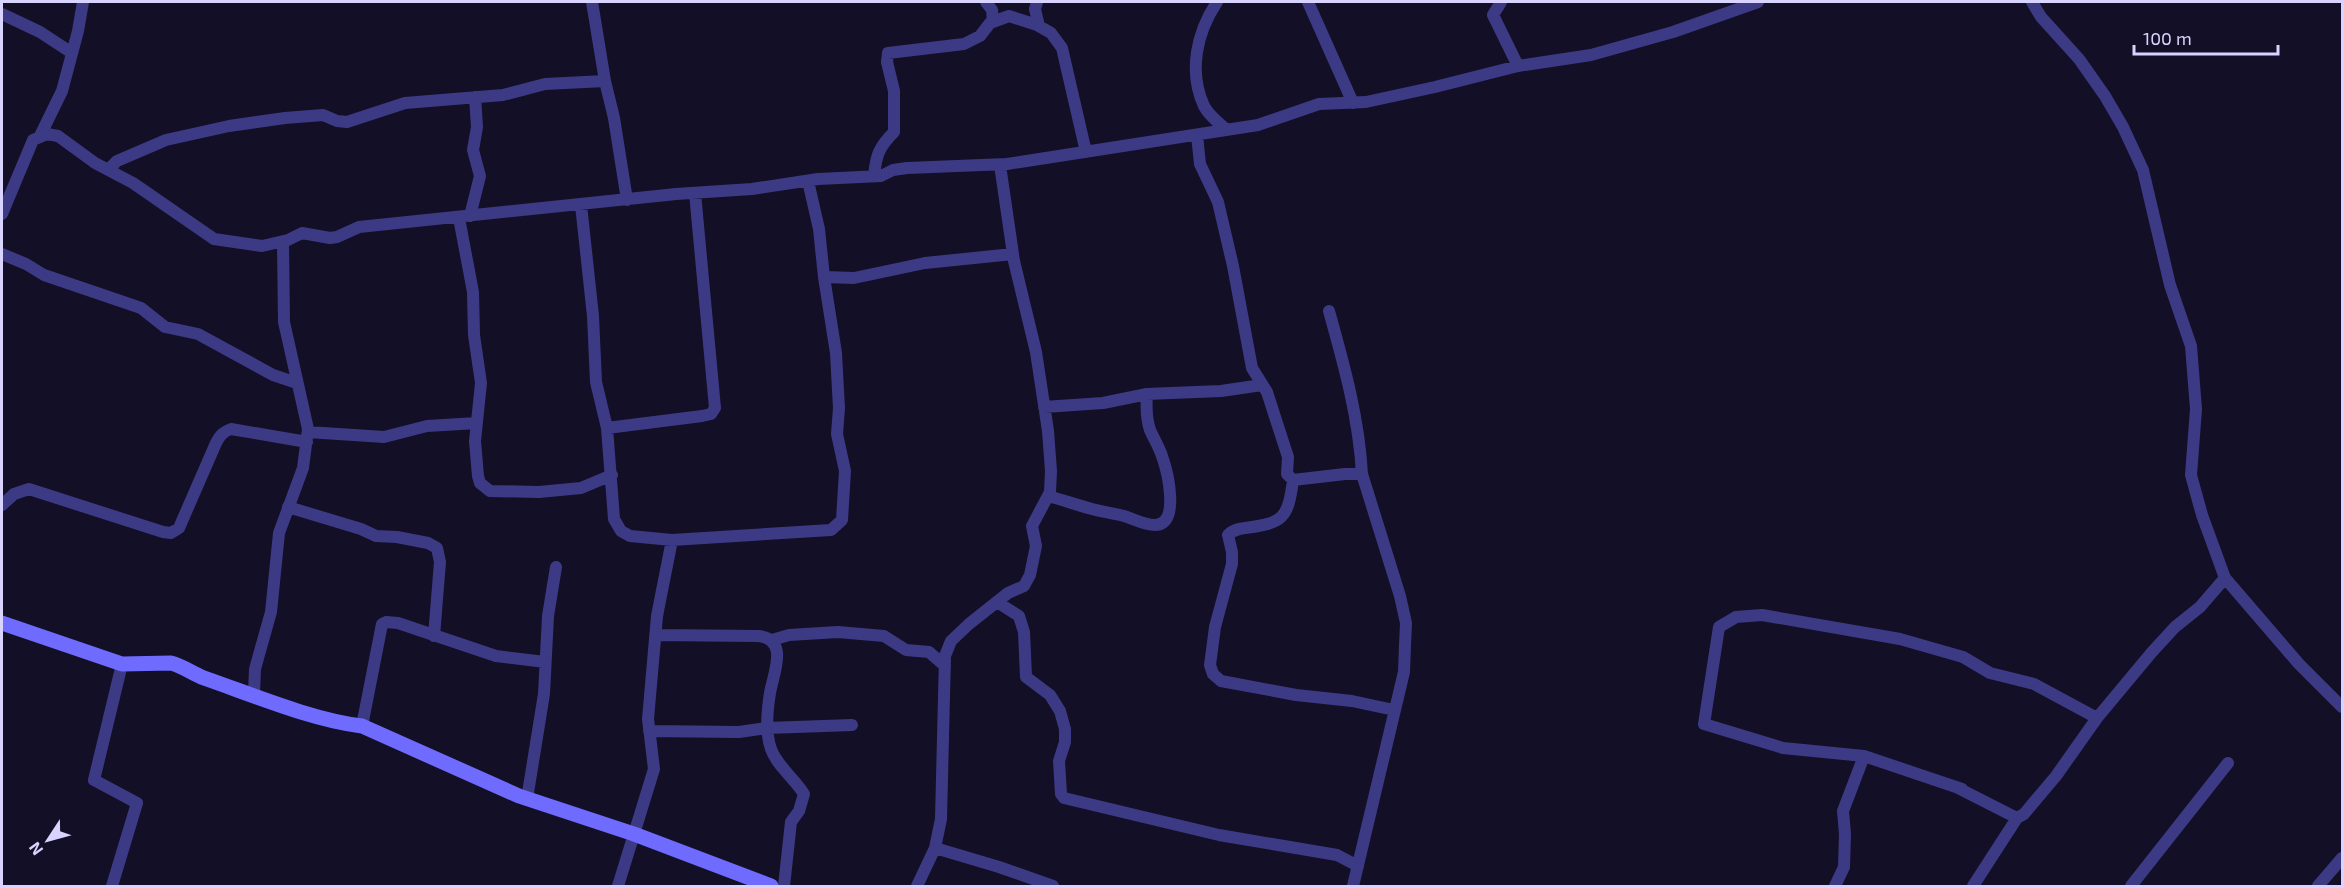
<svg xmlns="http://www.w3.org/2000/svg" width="2344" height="888" font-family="'Exo 2',sans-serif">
<rect width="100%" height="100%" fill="#130f26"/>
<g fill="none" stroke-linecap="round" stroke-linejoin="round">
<!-- street -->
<path stroke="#3d3a85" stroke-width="12" d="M592,2L605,81L614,118L627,200
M986,2L992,10L993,22
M1037,2L1035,9L1039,26
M1217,2C1197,32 1188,71 1204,106C1209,116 1219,123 1227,130
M1308,2L1353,103
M1501,2L1493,15L1518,66
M2032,2L2041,17L2079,59L2105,96L2123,127L2143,170L2170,285L2191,346L2196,409L2191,475L2202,515L2225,578L2299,664L2342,707
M2,14L40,32L72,53
M1197,135L1200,164L1218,202L1233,266L1252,368L1267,392L1288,457L1287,474L1293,480L1345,474H1362L1400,596L1406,623L1405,645L1404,672L1353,886
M40,136L62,91L78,31L83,2
M108,170L117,161L166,140L229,126L285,118L323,115L337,121L347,122L405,103L503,95L545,84L605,81
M874,176C876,155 879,147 894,132V91L887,62L888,53L964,44L980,36L990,23L1009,16L1037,25L1051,33L1062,48L1086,152
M581,205L593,316L596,382L607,428L702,416L711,414L715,408L695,193
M2,214L33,140L47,134L58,136L95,163L133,183L214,239L262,246L288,240L302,233L330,238L337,237L359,227L676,194L752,189L818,179L881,176L893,170L907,168L1007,164L1258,125L1319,104L1366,102L1435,87L1518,66L1591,55L1673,32L1758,2
M470,216L480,176L473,150L477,127L475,97
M459,218L473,292L474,335L481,383L475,441L478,476L480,483L490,491L539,492L581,488L612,475
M2,254L26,264L44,275L141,308L165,327L198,334L273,375L297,383
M824,277L854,278L925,263L1013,254
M1329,311C1344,365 1359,418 1362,474
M1044,407L1103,403L1147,394L1221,391L1262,385
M607,428L614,519L621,531L630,536L672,540L831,530L842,520L845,471L837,434L839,408L836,353L824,277L819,229L808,181
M308,432L384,437L427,426L477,423
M1293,480C1288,519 1283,523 1245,528C1238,529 1233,530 1228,535L1232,552V564L1215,627L1210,665L1213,674L1221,681L1296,695L1352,701L1394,710
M1048,496C1063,500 1077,505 1092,509C1102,512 1113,513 1124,516C1134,519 1144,525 1155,525C1181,525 1167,470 1162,456C1159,447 1154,439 1150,430C1146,418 1146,407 1147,394
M2,505L14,494L29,489L163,532L171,533L179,528L216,443C220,435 223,432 231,429L307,442
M288,507L361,529L376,536L397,537L428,543L437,548L440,562L434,636
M997,602L1019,616L1024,632L1026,677L1050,695L1060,711L1065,729V742L1059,761L1061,794L1064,798L1219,835L1337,855L1358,866
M656,635L758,636C790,639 773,674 770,693C767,711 765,732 771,749C777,766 795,779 804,794L799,811L791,822L784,886
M772,640L789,635L838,632L884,636L906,650L929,652L945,666
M254,694L255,669L271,612L279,533L303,468L308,429L284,322L283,242
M362,726L382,624L386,622L398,623L496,656L545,662
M649,731L739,732L767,728L852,725
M1954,786L2017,818
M1962,789L1864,756L1783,748L1704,724L1719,627L1736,617L1762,615L1900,639L1963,657L1990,673L2034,684L2097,718
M527,799L544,694L548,616L556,567
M935,848L999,867L1053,886
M112,886L137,803L94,780L122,664
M618,886L654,769L648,719L657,616L672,540
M917,886L935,848L941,819L945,656L951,641L969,624L1008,593L1024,586L1030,575L1036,546L1032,526L1050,492L1051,471L1048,431L1036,352L1014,261L1000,165
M1835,886L1844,867L1845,834L1843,811L1864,756L1869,758
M1973,886L2017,818L2024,814L2056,776L2097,718L2152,652L2175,627L2200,607L2225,578
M2131,886L2228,763
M2318,886L2342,858"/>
<!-- secondary -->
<path stroke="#6f6bff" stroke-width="15" d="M2,623L122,664L171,663C183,666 193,674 204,678C253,695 312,720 362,726L519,796L634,834L771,886"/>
</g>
<!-- border -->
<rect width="2344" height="888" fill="none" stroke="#d9d4ff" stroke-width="6"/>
<!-- north arrow -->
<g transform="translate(48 840) rotate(234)" stroke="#130f26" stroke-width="4.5" paint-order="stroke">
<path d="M0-4.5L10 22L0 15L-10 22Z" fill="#d9d4ff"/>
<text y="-9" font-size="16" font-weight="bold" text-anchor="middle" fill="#d9d4ff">N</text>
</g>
<!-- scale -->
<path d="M2134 45v9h144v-9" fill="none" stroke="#d9d4ff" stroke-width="3"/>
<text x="2143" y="45" font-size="18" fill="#d9d4ff" stroke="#130f26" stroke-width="4.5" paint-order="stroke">100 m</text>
</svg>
